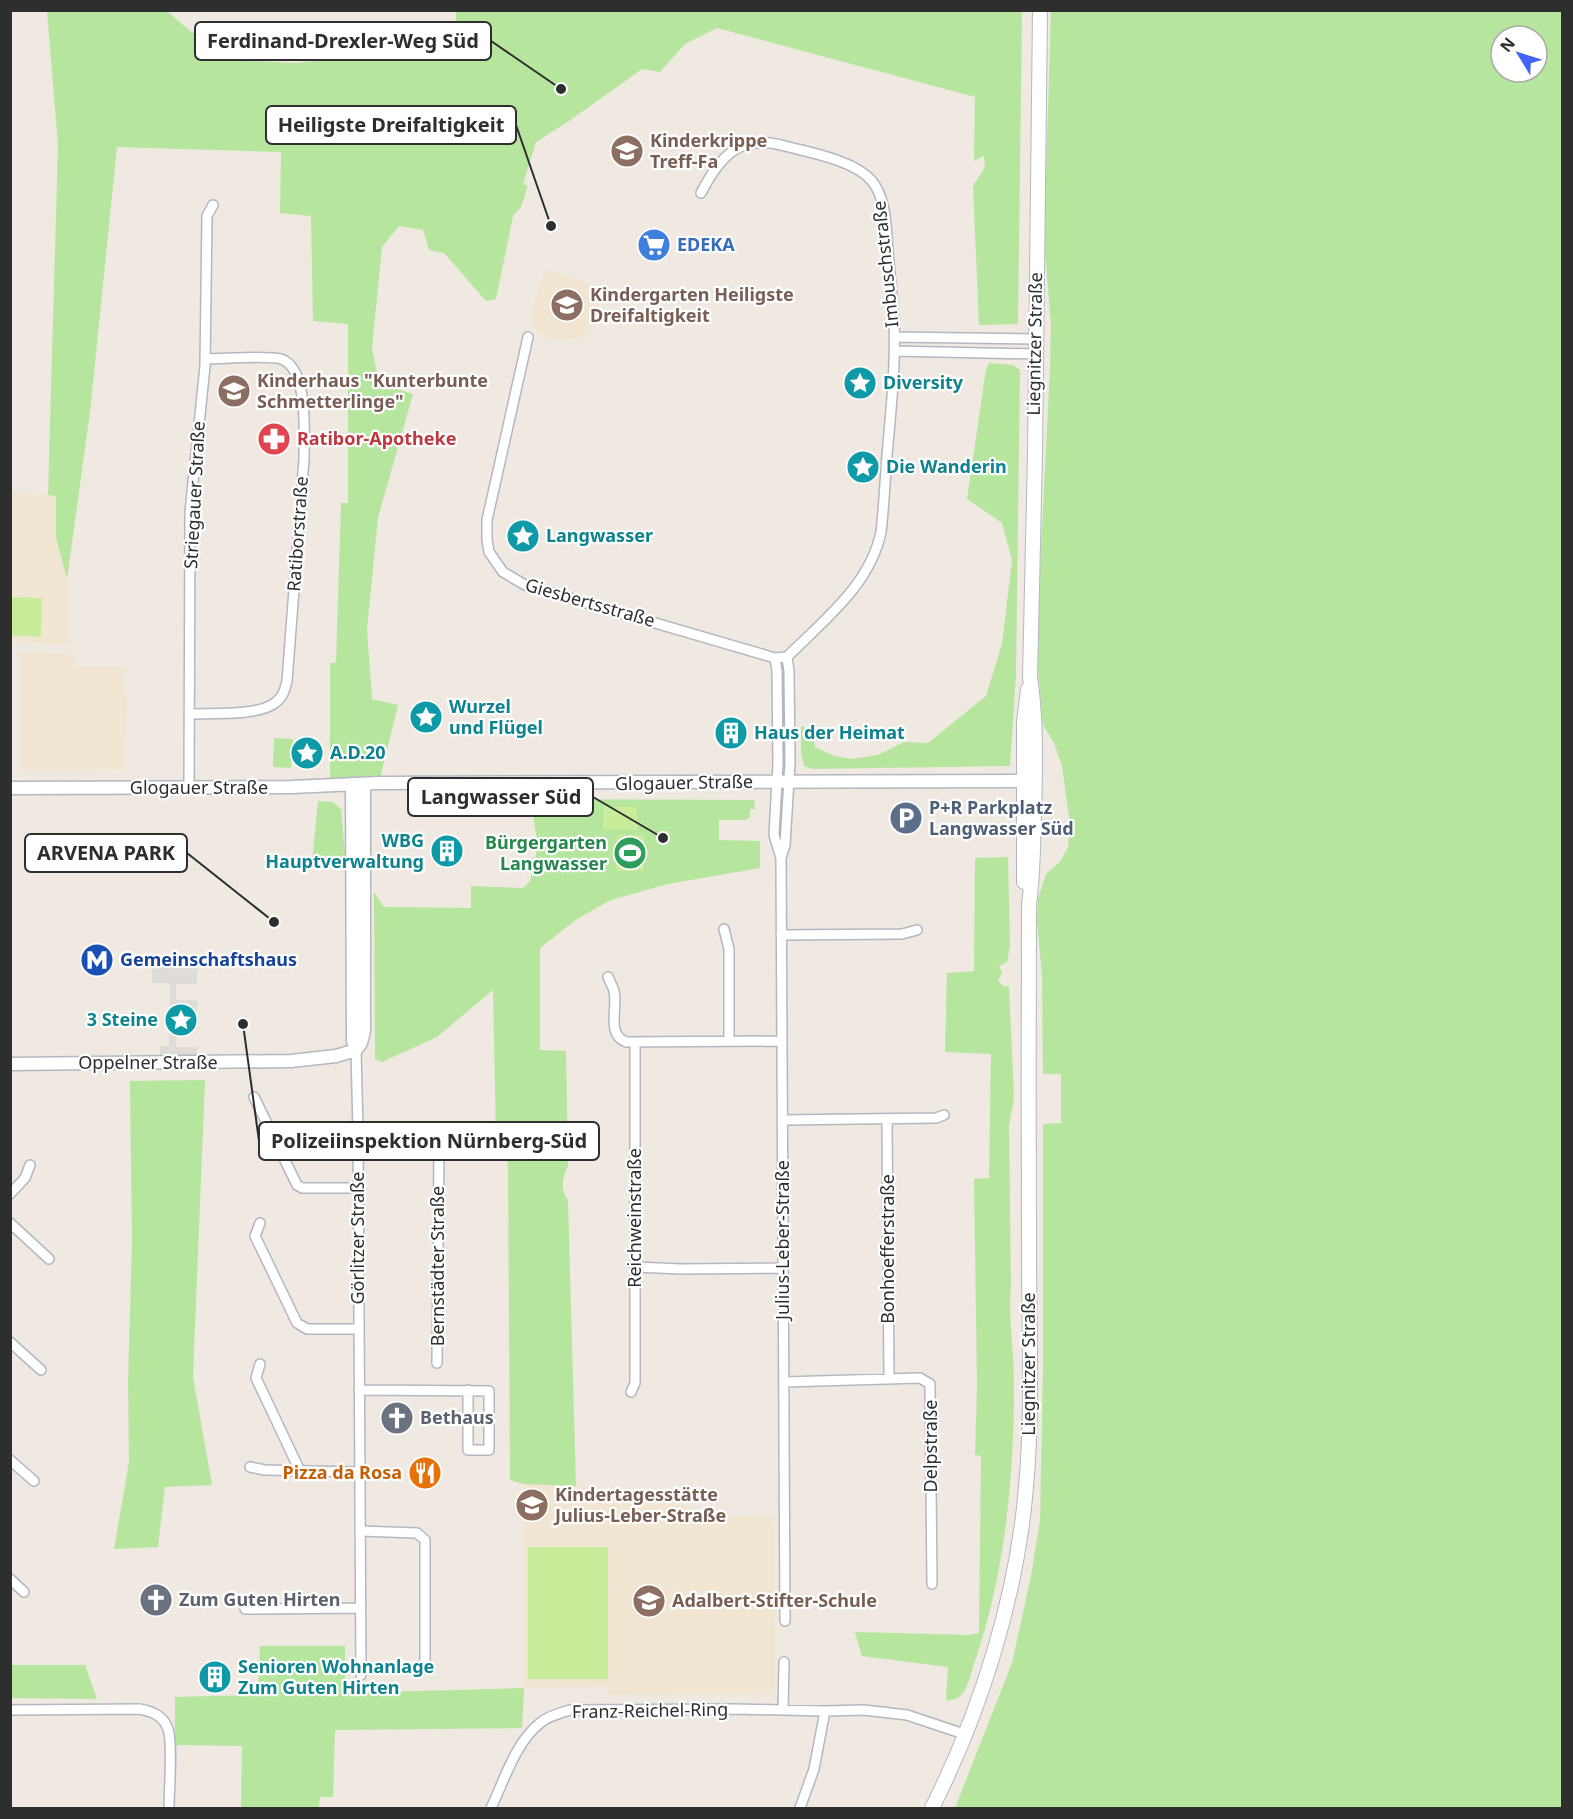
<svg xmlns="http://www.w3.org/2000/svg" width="1573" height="1819" font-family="'Noto Sans',sans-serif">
<rect width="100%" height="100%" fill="#efe9e1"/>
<!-- education -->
<path fill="#f0e6d1" d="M545,270L601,287L605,290L591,330L580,338L561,340L542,337L529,320Z
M10,493L56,496V537L67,579L68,645L11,641Z
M19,652L73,654L76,667H123L127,703L125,769L19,770Z
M524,1484L576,1486L612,1490L665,1500L714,1516L774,1517L775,1686L772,1694L608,1695V1687L524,1688Z"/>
<!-- green -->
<path fill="#b6e59e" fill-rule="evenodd" d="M47,11H167L190,31L233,53L253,61L295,63L327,60L351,54L385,49L394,36L425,32V58H456V11H1022L1018,324L979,325L973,186L985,167L984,156L974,161L975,97L717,28L685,44L660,72L642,69L569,121L536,142L523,184L528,186L521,207L513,216L496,299L486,301L444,253L429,250L423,230L399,226L382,247L372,348L379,383L413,394L378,518L367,629L372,699L398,705L380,778H330V663H336L341,503H348V324L313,321L311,216L280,213L281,152L117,147L90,412L67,579L56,537V496L48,495L58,145Z
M1051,11H1562V1808H955L1012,1663L1031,1576L1040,1520L1043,1368V1124L1061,1123V1074H1043L1042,976L1037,921L1038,899L1046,874L1060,862L1068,847L1070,824L1062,766L1054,743L1043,725L1038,669L1039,589L1050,368L1051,325L1044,240ZM1501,36H1537V72H1501Z
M989,363L1013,365L1020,370L1016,674L1010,766L812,769L804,766L801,753V726L812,729L815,747L834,756L852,759L878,755L904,742L928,743L986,696L1002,644L1012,560L1002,523L967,499L986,369Z
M274,738L293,739L291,768L273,767Z
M526,799L754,800L755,809H750V817L746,820H719V840L760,841V868L668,884L611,900L577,919L540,948V1050L566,1051L568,1166C562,1177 560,1190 568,1200L576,1486L524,1484L510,1480L508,1164L496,1140L493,990L437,1037L382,1062L375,1059L374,892L384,907L471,908V886L523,888L530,881L538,845L533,816L526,815Z
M318,801L333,802L341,809L346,865L312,864Z
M1008,857L1010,946L1007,962L999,966L1002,973L998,980L1003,986H1009L1014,1098L1009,1126L1011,1284C1008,1318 1014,1351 1014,1384C1014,1478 1005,1575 974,1664C971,1673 968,1690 959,1697C956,1699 950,1700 946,1701L948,1667L862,1656L855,1632L968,1635L979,1633L981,1456L975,1455L977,1387L974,1179L989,1178L991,1054L945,1052L947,973L974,971L975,858Z
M205,1080L193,1377L212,1485L165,1487L158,1547L114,1549L129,1462L128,1381L132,1243L130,1081Z
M260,1646H345V1693L524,1688L522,1728L335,1730L333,1797H320L319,1808H241L242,1746L175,1745V1697L258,1695Z
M11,1665H85L97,1699L11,1698Z"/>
<!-- pitch -->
<path fill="#c9ec9a" d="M10,597L42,598L41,637L11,635Z
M603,806L637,807V830H603Z
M617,835H644L643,871H616Z
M528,1547H608V1679H528Z"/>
<!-- plaza -->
<path fill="#dfdcd8" d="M152,965H197V984H176V1000H197V1029H177L176,1047H197V1055H160V1046H169L170,983H152Z"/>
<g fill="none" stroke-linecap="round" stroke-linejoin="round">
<defs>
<path id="minor" d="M528,337L487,520V540L489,552L503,572L525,585L775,658L787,657C824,620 870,585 881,532C884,506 885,481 887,455C891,410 896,364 894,319C892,296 890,274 888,251C886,229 887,200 872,181C854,160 811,153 785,146C740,133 720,156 701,193
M894,337L1036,339
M894,351L1035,354
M775,658L777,671L778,763L774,835L781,858
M191,714C212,713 261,716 276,702C283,697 285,689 287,681L304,459C304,435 309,368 281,359C265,355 223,359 205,359
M189,787L190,512L205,366L207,216L213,205
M724,929L729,949V1040
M781,935L902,934L917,930
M608,977C610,982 613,987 614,991C618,1009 606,1034 626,1042L782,1041
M356,1050L358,1132L361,1675
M254,1097L297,1185L302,1188H358
M887,1119L889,1378
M782,1120L936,1118L944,1115
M358,1132L428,1135L436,1142L439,1150L437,1363
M10,1194L25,1178L30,1165
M10,1223L49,1259
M260,1223L255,1236L297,1323L307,1329H359
M635,1267L681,1269L783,1268
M10,1342L41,1370
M260,1364L256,1378L300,1471
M784,1382L920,1378L930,1384L932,1584
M359,1390L489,1391V1450H468V1390
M631,1392L635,1383V1043
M10,1460L34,1481
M250,1467L265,1470L360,1472
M360,1531L417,1533L425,1540V1664
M10,1579L24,1592
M245,1609L360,1608
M785,1621L781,858L785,845L790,763L789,671L787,657
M783,1709L784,1662
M10,1710L139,1709C151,1711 163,1715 168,1729C173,1744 169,1790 169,1808
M491,1808C504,1781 515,1743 540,1723C548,1716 560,1713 570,1710L734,1709L825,1711L864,1710L907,1715L964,1734
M800,1808L814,1769L825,1711"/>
<path id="tertiary" d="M352,785L353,1041L356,1050
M10,788L292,787L378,783L1033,781
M10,1064L291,1061L336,1056L356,1050L361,1043L364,1031V784"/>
<path id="secondary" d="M1024,882V722L1028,689
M932,1808C981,1711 1017,1596 1026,1487C1033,1409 1029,1329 1029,1251C1029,1136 1028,1020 1029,905C1033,875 1033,846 1034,816C1035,770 1037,723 1030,677L1035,453L1040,10"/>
</defs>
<!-- minor casing -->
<use href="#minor" stroke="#b4b7c1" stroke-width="12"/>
<!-- tertiary casing -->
<use href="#tertiary" stroke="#b4b7c1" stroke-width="15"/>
<!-- secondary casing -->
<use href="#secondary" stroke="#b4b7c1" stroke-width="16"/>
<!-- minor -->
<use href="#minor" stroke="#fff" stroke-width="9"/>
<!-- tertiary -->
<use href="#tertiary" stroke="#fff" stroke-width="12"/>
<!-- secondary -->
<use href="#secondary" stroke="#fff" stroke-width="14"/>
</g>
<!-- icons -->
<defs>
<symbol id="school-disc" viewBox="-11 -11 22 22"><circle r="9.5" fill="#8d6e63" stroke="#fff"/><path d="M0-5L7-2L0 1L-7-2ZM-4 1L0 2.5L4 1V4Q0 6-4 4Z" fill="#fff"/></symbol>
<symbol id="supermarket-disc" viewBox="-11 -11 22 22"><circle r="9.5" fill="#3f7fe0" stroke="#fff"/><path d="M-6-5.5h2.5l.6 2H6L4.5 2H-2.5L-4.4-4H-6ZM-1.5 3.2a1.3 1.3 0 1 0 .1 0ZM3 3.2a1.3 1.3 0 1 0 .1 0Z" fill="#fff"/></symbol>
<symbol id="sight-disc" viewBox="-11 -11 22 22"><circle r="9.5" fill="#0f9aa8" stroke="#fff"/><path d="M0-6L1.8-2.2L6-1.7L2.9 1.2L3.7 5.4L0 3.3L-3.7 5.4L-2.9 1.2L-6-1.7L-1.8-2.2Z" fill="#fff"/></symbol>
<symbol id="pharmacy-disc" viewBox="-11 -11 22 22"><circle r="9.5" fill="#e0444e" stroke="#fff"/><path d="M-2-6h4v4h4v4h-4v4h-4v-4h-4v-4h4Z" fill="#fff"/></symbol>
<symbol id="building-disc" viewBox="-11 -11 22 22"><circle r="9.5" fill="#0f9aa8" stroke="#fff"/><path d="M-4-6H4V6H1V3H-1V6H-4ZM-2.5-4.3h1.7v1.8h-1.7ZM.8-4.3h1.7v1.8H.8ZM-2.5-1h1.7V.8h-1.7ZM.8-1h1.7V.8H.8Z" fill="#fff"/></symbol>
<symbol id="parking-disc" viewBox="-11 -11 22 22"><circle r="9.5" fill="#5c6f8a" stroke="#fff"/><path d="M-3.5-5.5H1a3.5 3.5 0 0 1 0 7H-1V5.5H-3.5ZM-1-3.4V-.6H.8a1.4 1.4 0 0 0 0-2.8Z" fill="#fff"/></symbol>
<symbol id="stadium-disc" viewBox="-11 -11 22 22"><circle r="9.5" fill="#2e9e5b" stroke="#fff"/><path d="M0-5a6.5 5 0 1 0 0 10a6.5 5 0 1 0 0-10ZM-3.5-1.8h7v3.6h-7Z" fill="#fff"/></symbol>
<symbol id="metro-disc" viewBox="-11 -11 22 22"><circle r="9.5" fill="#1a4fb4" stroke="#fff"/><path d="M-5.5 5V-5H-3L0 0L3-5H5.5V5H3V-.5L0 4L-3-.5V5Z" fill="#fff"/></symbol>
<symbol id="church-disc" viewBox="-11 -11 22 22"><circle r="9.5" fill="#6b7280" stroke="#fff"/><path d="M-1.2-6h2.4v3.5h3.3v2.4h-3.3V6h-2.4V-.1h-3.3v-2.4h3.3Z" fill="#fff"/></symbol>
<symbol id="restaurant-disc" viewBox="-11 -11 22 22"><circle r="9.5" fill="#e8710a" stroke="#fff"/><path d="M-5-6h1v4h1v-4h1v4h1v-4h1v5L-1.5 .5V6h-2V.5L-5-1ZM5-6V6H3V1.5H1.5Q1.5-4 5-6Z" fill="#fff"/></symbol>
</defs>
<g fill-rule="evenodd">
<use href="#school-disc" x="608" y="132" width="38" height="38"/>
<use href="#supermarket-disc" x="635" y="226" width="38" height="38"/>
<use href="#school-disc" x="548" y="286" width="38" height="38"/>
<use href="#sight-disc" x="841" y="364" width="38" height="38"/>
<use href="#school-disc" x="215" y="372" width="38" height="38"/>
<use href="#pharmacy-disc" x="255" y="420" width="38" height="38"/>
<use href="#sight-disc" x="844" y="448" width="38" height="38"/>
<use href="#sight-disc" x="504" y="517" width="38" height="38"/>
<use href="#sight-disc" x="407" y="698" width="38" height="38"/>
<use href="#building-disc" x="712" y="714" width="38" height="38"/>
<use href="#sight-disc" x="288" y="734" width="38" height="38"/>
<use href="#parking-disc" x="887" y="799" width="38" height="38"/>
<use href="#building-disc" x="428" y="832" width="38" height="38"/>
<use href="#stadium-disc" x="611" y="834" width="38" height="38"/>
<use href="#metro-disc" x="78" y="941" width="38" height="38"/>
<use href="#sight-disc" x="162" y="1001" width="38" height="38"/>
<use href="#church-disc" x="378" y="1399" width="38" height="38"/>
<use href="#restaurant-disc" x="406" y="1454" width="38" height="38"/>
<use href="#school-disc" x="513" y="1486" width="38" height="38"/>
<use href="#church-disc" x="137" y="1581" width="38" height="38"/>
<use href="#school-disc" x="630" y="1582" width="38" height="38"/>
<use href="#building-disc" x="196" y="1658" width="38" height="38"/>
</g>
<g text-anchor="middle" stroke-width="4.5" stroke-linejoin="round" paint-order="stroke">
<!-- education labels -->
<g font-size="18" font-weight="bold" fill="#785e54" stroke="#fff" text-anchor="start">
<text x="650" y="147">Kinderkrippe<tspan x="650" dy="21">Treff-Fa</tspan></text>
<text x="590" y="301">Kindergarten Heiligste<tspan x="590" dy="21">Dreifaltigkeit</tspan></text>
<text x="257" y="387">Kinderhaus "Kunterbunte<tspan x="257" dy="21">Schmetterlinge"</tspan></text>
<text x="555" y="1501">Kindertagesstätte<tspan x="555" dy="21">Julius-Leber-Straße</tspan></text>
<text x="672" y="1607">Adalbert-Stifter-Schule</text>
</g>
<!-- shop labels -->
<g font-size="18" font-weight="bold" fill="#366cbe" stroke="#fff" text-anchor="start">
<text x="677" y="251">EDEKA</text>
</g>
<!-- street labels -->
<g font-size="18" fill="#2e2e2e" stroke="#fff">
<text transform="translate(886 264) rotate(-96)" y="6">Imbuschstraße</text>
<text transform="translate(1035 344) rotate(-89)" y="6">Liegnitzer Straße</text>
<text transform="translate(195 495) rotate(-87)" y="6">Striegauer Straße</text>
<text transform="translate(298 534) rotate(-86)" y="6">Ratiborstraße</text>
<text transform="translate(590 603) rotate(16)" y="6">Giesbertsstraße</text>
<text transform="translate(684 783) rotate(-1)" y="6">Glogauer Straße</text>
<text x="199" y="794">Glogauer Straße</text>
<text x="148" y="1069">Oppelner Straße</text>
<text transform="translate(635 1218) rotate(-90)" y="6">Reichweinstraße</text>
<text transform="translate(358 1238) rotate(-90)" y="6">Görlitzer Straße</text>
<text transform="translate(783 1240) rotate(-90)" y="6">Julius-Leber-Straße</text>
<text transform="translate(888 1249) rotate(-90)" y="6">Bonhoefferstraße</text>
<text transform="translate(438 1266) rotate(-90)" y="6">Bernstädter Straße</text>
<text transform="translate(1029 1364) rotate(-90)" y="6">Liegnitzer Straße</text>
<text transform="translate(931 1446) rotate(-90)" y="6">Delpstraße</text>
<text transform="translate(650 1711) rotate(-1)" y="6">Franz-Reichel-Ring</text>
</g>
<!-- culture labels -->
<g font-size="18" font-weight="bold" fill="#0d838f" stroke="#fff" text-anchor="start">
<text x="883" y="389">Diversity</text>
<text x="886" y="473">Die Wanderin</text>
<text x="546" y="542">Langwasser</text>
<text x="449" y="713">Wurzel<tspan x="449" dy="21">und Flügel</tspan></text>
<text x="754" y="739">Haus der Heimat</text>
<text x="330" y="759">A.D.20</text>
<text x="424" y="847" text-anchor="end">WBG<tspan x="424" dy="21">Hauptverwaltung</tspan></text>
<text x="158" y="1026" text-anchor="end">3 Steine</text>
<text x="238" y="1673">Senioren Wohnanlage<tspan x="238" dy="21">Zum Guten Hirten</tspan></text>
</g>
<!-- health labels -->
<g font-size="18" font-weight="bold" fill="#be3a42" stroke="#fff" text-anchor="start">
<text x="297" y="445">Ratibor-Apotheke</text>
</g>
<!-- service labels -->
<g font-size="18" font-weight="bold" fill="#4e5e75" stroke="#fff" text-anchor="start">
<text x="929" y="814">P+R Parkplatz<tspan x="929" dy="21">Langwasser Süd</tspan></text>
</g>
<!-- leisure labels -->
<g font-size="18" font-weight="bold" fill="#27864d" stroke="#fff" text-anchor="end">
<text x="607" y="849">Bürgergarten<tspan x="607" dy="21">Langwasser</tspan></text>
</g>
<!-- transit labels -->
<g font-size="18" font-weight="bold" fill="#164399" stroke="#fff" text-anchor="start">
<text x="120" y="966">Gemeinschaftshaus</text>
</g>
<!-- worship labels -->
<g font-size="18" font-weight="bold" fill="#5b616d" stroke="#fff" text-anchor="start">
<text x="420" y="1424">Bethaus</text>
<text x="179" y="1606">Zum Guten Hirten</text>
</g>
<!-- food labels -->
<g font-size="18" font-weight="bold" fill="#c56008" stroke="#fff" text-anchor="end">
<text x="402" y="1479">Pizza da Rosa</text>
</g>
</g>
<!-- callouts -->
<path fill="none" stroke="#2e2e2e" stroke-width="2" d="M561 89L491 41M551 226L516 125M663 838L593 797M274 922L187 853M243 1024L259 1141"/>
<g fill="#2e2e2e" stroke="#fff" stroke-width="2">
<circle cx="561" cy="89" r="6"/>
<circle cx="551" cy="226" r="6"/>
<circle cx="663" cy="838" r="6"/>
<circle cx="274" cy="922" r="6"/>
<circle cx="243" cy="1024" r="6"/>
</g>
<g fill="#fff" stroke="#2e2e2e" stroke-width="2">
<rect x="195" y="22" width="296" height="38" rx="6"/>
<rect x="266" y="106" width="250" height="38" rx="6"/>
<rect x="408" y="778" width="185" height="38" rx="6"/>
<rect x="25" y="834" width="162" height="38" rx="6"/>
<rect x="259" y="1122" width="340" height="38" rx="6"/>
</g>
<g font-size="20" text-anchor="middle" font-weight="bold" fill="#2e2e2e">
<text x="343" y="48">Ferdinand-Drexler-Weg Süd</text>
<text x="391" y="132">Heiligste Dreifaltigkeit</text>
<text x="501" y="804">Langwasser Süd</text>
<text x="106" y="860">ARVENA PARK</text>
<text x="429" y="1148">Polizeiinspektion Nürnberg-Süd</text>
</g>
<!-- border -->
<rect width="1573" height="1819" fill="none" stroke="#2e2e2e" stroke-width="24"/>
<!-- north arrow -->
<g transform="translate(1519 54) rotate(308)"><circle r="28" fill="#ffffff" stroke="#ababab" stroke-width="1.5"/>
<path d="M0-4.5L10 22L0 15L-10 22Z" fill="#4264fb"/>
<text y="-9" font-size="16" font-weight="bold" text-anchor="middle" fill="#2e2e2e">N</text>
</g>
</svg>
